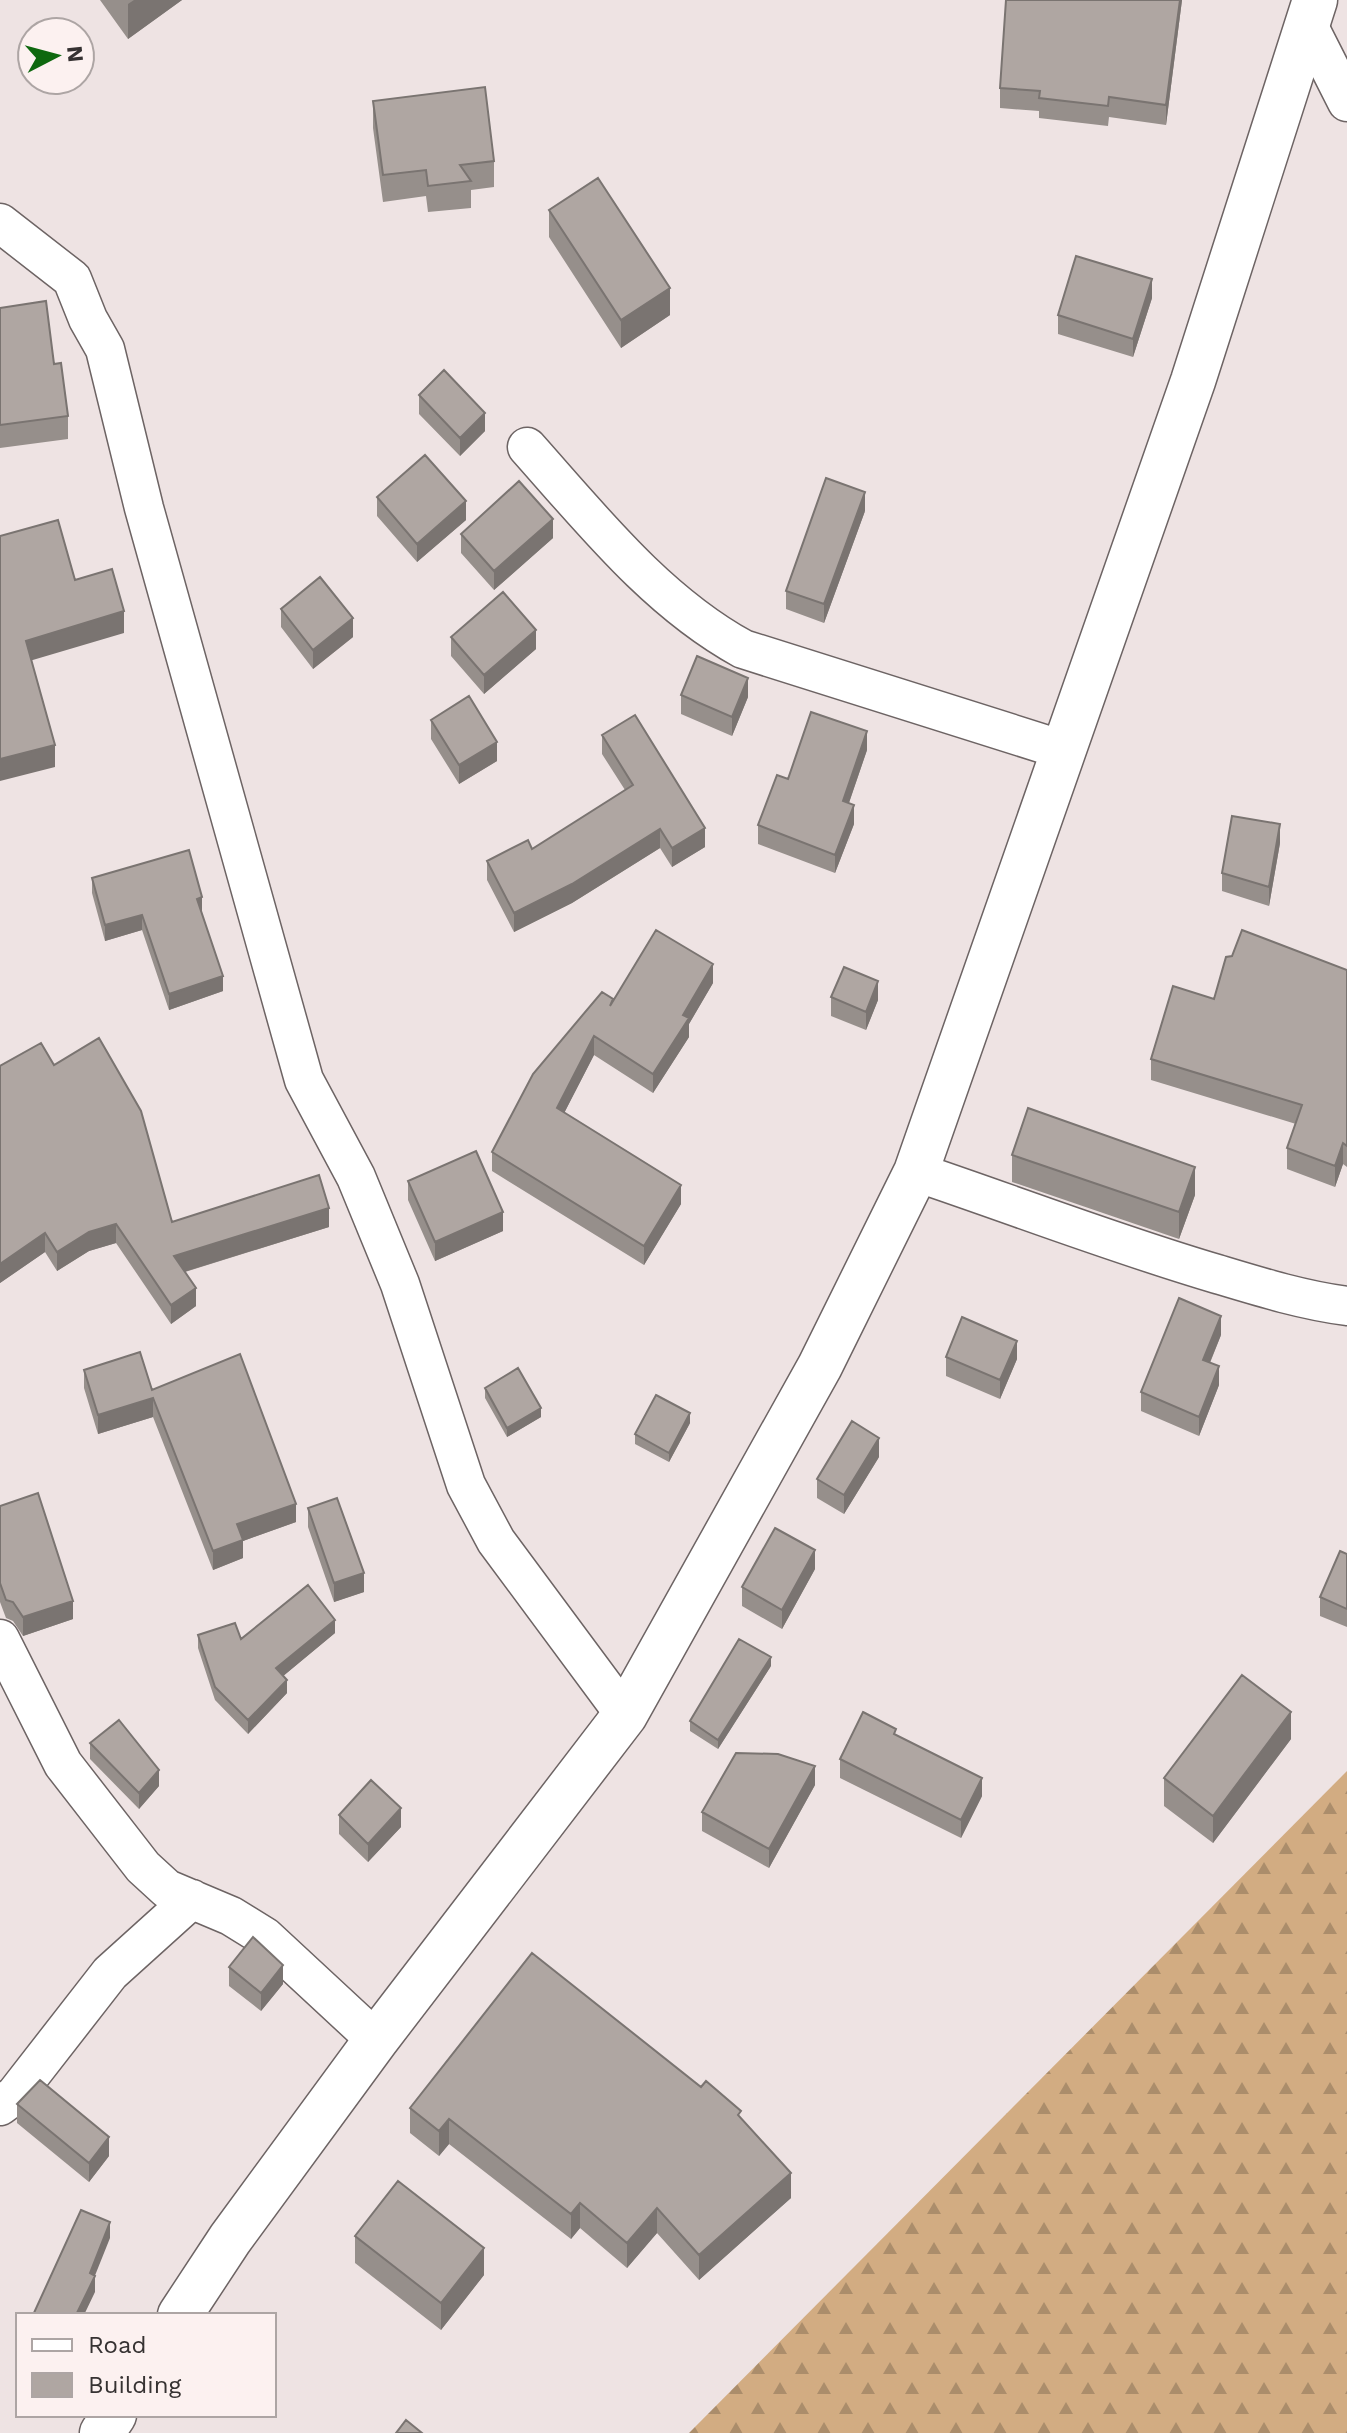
<svg xmlns="http://www.w3.org/2000/svg" width="1347" height="2433" font-family="'Work Sans',sans-serif">
<defs>
<pattern id="forest-firs" width="22" height="20" patternUnits="userSpaceOnUse" patternTransform="scale(2)"><rect width="22" height="20" fill="#d2ac82"/><path d="M5 1l3.5 6h-7zM16 11l3.5 6h-7z" fill="#ab8d6b"/></pattern>
</defs>
<rect width="100%" height="100%" fill="#eee3e3"/>
<!-- forest -->
<path fill="url(#forest-firs)" d="M1347,1771V2433H689Z"/>
<g fill="none" stroke-linecap="round" stroke-linejoin="round">
<defs>
<path id="minor" d="M1307,23L1347,102
M0,223L72,279L88,319L105,349L144,508L304,1080L356,1177L400,1284L466,1485L496,1541L625,1715
M527,447C592,520 657,602 743,649L1063,750
M916,1172C1017,1206 1115,1244 1217,1274C1260,1287 1302,1300 1347,1306
M0,1639L63,1764L143,1867L167,1889L231,1916L265,1937L376,2040
M0,2106L15,2095L110,1973L192,1899"/>
<path id="tertiary" d="M180,2315L230,2239L376,2040L625,1715L820,1366L916,1172L1193,381L1315,0
M102,2433L114,2415"/>
</defs>
<!-- minor casing -->
<use href="#minor" stroke="#6d6464" stroke-width="41"/>
<!-- tertiary casing -->
<use href="#tertiary" stroke="#6d6464" stroke-width="47"/>
<!-- minor -->
<use href="#minor" stroke="#fff" stroke-width="38"/>
<!-- tertiary -->
<use href="#tertiary" stroke="#fff" stroke-width="44"/>
</g>
<!-- wall -->
<path fill="#968f8b" d="M100,0H182L128,39Z
M1006,0H1182L1166,125L1109,117L1108,126L1039,118V111L1000,108V88Z
M373,101L494,161V187L471,190V208L428,212L426,196L383,202L373,128Z
M549,210L670,315L621,348L549,237Z
M1152,298L1133,357L1058,334V315Z
M0,308L54,364L68,416V439L0,448Z
M419,395L485,431L460,456L419,414Z
M377,497L466,520L417,562L377,516Z
M865,511L824,623L786,609V591Z
M461,534L553,538L494,590L461,553Z
M281,609L353,637L313,669L281,627Z
M451,637L536,649L484,694L451,656Z
M681,695L748,697L732,736L681,714Z
M431,720L497,761L459,784L431,739Z
M602,735L705,847L672,867L660,848L572,903L514,932L487,880V861L532,849L625,790L602,754Z
M867,750L849,803L854,824L835,873L758,844V825L788,779Z
M1280,843L1269,906L1222,891V873Z
M92,878L202,913L223,991L169,1010L142,930L105,941L92,893Z
M1347,970V1167L1343,1164L1335,1187L1287,1169V1148L1296,1124L1151,1080V1059L1214,999Z
M713,983L689,1024V1037L653,1093L594,1055L564,1113L681,1204L644,1265L492,1171V1152L613,1002Z
M831,997L878,1000L866,1030L831,1016Z
M54,1065L172,1222L329,1227L185,1272L196,1306L171,1324L116,1243L89,1251L57,1271L45,1252L0,1283V1066Z
M1012,1155L1195,1195L1179,1239L1012,1182Z
M408,1181L503,1231L435,1261L408,1200Z
M1221,1335L1210,1363L1219,1385L1199,1436L1141,1411V1392Z
M946,1357L1017,1359L1000,1399L946,1376Z
M84,1370L152,1390L296,1522L243,1541V1558L213,1570L153,1417L98,1434L84,1388Z
M485,1388L541,1417L507,1437L485,1398Z
M690,1423L669,1462L635,1444V1434Z
M879,1457L844,1514L817,1498V1479Z
M0,1506L73,1619L23,1636L13,1621L6,1618L0,1602Z
M308,1508L364,1592L334,1602L308,1527Z
M1347,1554V1627L1320,1616V1597Z
M815,1569L782,1629L742,1606V1587Z
M335,1633L283,1676L287,1693L248,1734L215,1700L198,1648V1635L241,1639Z
M771,1666L718,1749L690,1731V1721Z
M896,1736L982,1796L961,1838L840,1778V1759Z
M1291,1739L1213,1843L1164,1806V1778Z
M90,1743L159,1786L139,1809L90,1759Z
M815,1785L769,1868L702,1831V1812Z
M339,1815L401,1827L368,1862L339,1834Z
M229,1967L283,1984L261,2011L229,1986Z
M17,2104L109,2156L89,2182L17,2123Z
M410,2108L741,2118L791,2198L699,2280L657,2233L627,2268L580,2228L571,2239L449,2144L439,2156L410,2133Z
M355,2236L484,2275L441,2330L355,2263Z"/>
<!-- shaded-wall -->
<path fill="#7a7471" d="M134,0H182L128,39V4Z
M1180,0H1182L1166,125V105Z
M1152,279V298L1133,357V339Z
M670,288V315L621,348V320Z
M485,413V431L460,456V438Z
M865,492V511L824,623V604Z
M466,501V520L417,562V544Z
M553,519V538L494,590V571Z
M124,611V633L26,662V641Z
M353,618V637L313,669V650Z
M536,630V649L484,694V675Z
M748,678V697L732,736V717Z
M867,731V750L843,820V801Z
M497,742V761L459,784V765Z
M55,745V767L0,781V759Z
M854,805V824L835,873V855Z
M1280,824V843L1269,906V887Z
M705,828V847L672,867V848Z
M660,829V848L572,903L514,932V913Z
M202,897V913L197,899Z
M142,915V930L105,941V925Z
M713,964V983L689,1024V1037L653,1093V1074L683,1015Z
M223,976V991L169,1010V994Z
M878,981V1000L866,1030V1012Z
M594,1036V1055L557,1127V1108Z
M1343,1143V1164L1335,1187V1166Z
M1195,1167V1195L1179,1239V1212Z
M681,1185V1204L644,1265V1246Z
M329,1208V1227L174,1275V1256Z
M503,1212V1231L435,1261V1242Z
M116,1224V1243L89,1251L57,1271V1252L89,1232Z
M45,1233V1252L0,1283V1264Z
M196,1288V1306L171,1324V1305Z
M1221,1316V1335L1203,1379V1360Z
M1017,1341V1359L1000,1399V1380Z
M1219,1366V1385L1199,1436V1417Z
M153,1398V1417L98,1434V1415Z
M541,1408V1417L507,1437V1428Z
M690,1413V1423L669,1462V1453Z
M879,1438V1457L844,1514V1495Z
M296,1504V1522L243,1541V1558L213,1570V1551L237,1524Z
M815,1550V1569L782,1629V1610Z
M364,1573V1592L334,1602V1583Z
M73,1601V1619L23,1636V1617Z
M335,1620V1633L276,1682V1668Z
M771,1657V1666L718,1749V1740Z
M287,1680V1693L248,1734V1720Z
M1291,1712V1739L1213,1843V1816Z
M815,1766V1785L769,1868V1849Z
M159,1770V1786L139,1809V1793Z
M982,1778V1796L961,1838V1820Z
M401,1808V1827L368,1862V1844Z
M283,1965V1984L261,2011V1993Z
M449,2119V2144L439,2156V2131Z
M109,2137V2156L89,2182V2163Z
M791,2173V2198L699,2280V2255Z
M580,2203V2228L571,2239V2214Z
M657,2208V2233L627,2268V2243Z
M110,2222V2238L92,2283L95,2276V2292L84,2315H76L90,2273Z
M484,2248V2275L441,2330V2303Z"/>
<!-- building -->
<path fill="#afa6a2" stroke="#7a7471" stroke-width="2" d="M1006,0H1180L1166,105L1109,97L1108,106L1039,98L1040,91L1000,88Z
M485,87L494,161L460,165L471,181L428,186L426,170L383,175L373,101Z
M598,178L670,288L621,320L549,210Z
M1076,256L1152,279L1133,339L1058,315Z
M46,301L54,364L61,363L68,416L0,425V308Z
M444,370L485,413L460,438L419,395Z
M425,455L466,501L417,544L377,497Z
M826,478L865,492L824,604L786,591Z
M519,481L553,519L494,571L461,534Z
M58,520L75,580L112,569L124,611L26,641L55,745L0,759V536Z
M320,577L353,618L313,650L281,609Z
M503,592L536,630L484,675L451,637Z
M697,656L748,678L732,717L681,695Z
M469,696L497,742L459,765L431,720Z
M811,712L867,731L843,801L854,805L835,855L758,825L777,775L788,779Z
M635,715L705,828L672,848L660,829L572,884L514,913L487,861L528,840L532,849L633,785L602,735Z
M1232,816L1280,824L1269,887L1222,873Z
M189,850L202,897L197,899L223,976L169,994L142,915L105,925L92,878Z
M656,930L713,964L683,1015L689,1018L653,1074L594,1036L557,1108L681,1185L644,1246L492,1152L533,1074L602,992L613,999L610,1006Z
M1242,930L1347,970V1146L1343,1143L1335,1166L1287,1148L1302,1105L1151,1059L1173,986L1214,999L1226,957L1232,956Z
M844,967L878,981L866,1012L831,997Z
M99,1038L141,1111L172,1222L319,1175L329,1208L174,1256L196,1288L171,1305L116,1224L89,1232L57,1252L45,1233L0,1264V1066L41,1043L54,1065Z
M1028,1108L1195,1167L1179,1212L1012,1155Z
M476,1151L503,1212L435,1242L408,1181Z
M1179,1298L1221,1316L1203,1360L1219,1366L1199,1417L1141,1392Z
M962,1317L1017,1341L1000,1380L946,1357Z
M140,1352L152,1390L240,1354L296,1504L237,1524L243,1540L213,1551L153,1398L98,1415L84,1370Z
M518,1368L541,1408L507,1428L485,1388Z
M656,1395L690,1413L669,1453L635,1434Z
M852,1421L879,1438L844,1495L817,1479Z
M38,1493L73,1601L23,1617L13,1602L6,1600L0,1583V1506Z
M337,1498L364,1573L334,1583L308,1508Z
M775,1528L815,1550L782,1610L742,1587Z
M1340,1551L1347,1554V1609L1320,1597Z
M308,1585L335,1620L276,1668L287,1680L248,1720L215,1687L198,1635L235,1623L241,1639Z
M739,1639L771,1657L718,1740L690,1721Z
M1242,1675L1291,1712L1213,1816L1164,1778Z
M863,1712L896,1729L894,1734L982,1778L961,1820L840,1759Z
M119,1720L159,1770L139,1793L90,1743Z
M736,1753L778,1754L815,1766L769,1849L702,1812Z
M371,1780L401,1808L368,1844L339,1815Z
M253,1937L283,1965L261,1993L229,1967Z
M532,1953L701,2087L706,2081L741,2111L738,2115L791,2173L699,2255L657,2208L627,2243L580,2203L571,2214L449,2119L439,2131L410,2108Z
M40,2080L109,2137L89,2163L17,2104Z
M398,2181L484,2248L441,2303L355,2236Z
M81,2210L110,2222L90,2273L95,2276L76,2315H33Z
M406,2420L422,2433H396Z"/>
<!-- legend -->
<rect x="16" y="2313" width="260" height="104" fill="#fcf1f0" stroke="#ada5a4" stroke-width="2"/>
<rect x="32" y="2339" width="40" height="12" fill="#ffffff" stroke="#ada5a4" stroke-width="2"/>
<text x="88" y="2353" font-size="24" fill="#363232">Road</text>
<rect x="32" y="2373" width="40" height="24" fill="#afa6a2" stroke="#ada5a4" stroke-width="2"/>
<text x="88" y="2393" font-size="24" fill="#363232">Building</text>
<!-- north arrow -->
<g transform="translate(56 56) rotate(84)"><circle r="38" fill="#fcf1f0" stroke="#ada5a4" stroke-width="2"/>
<path d="M0-6L14 30L0 20L-14 30Z" fill="#0e680f"/>
<text y="-12" font-size="22" font-weight="bold" text-anchor="middle" fill="#363232">N</text>
</g>
</svg>
